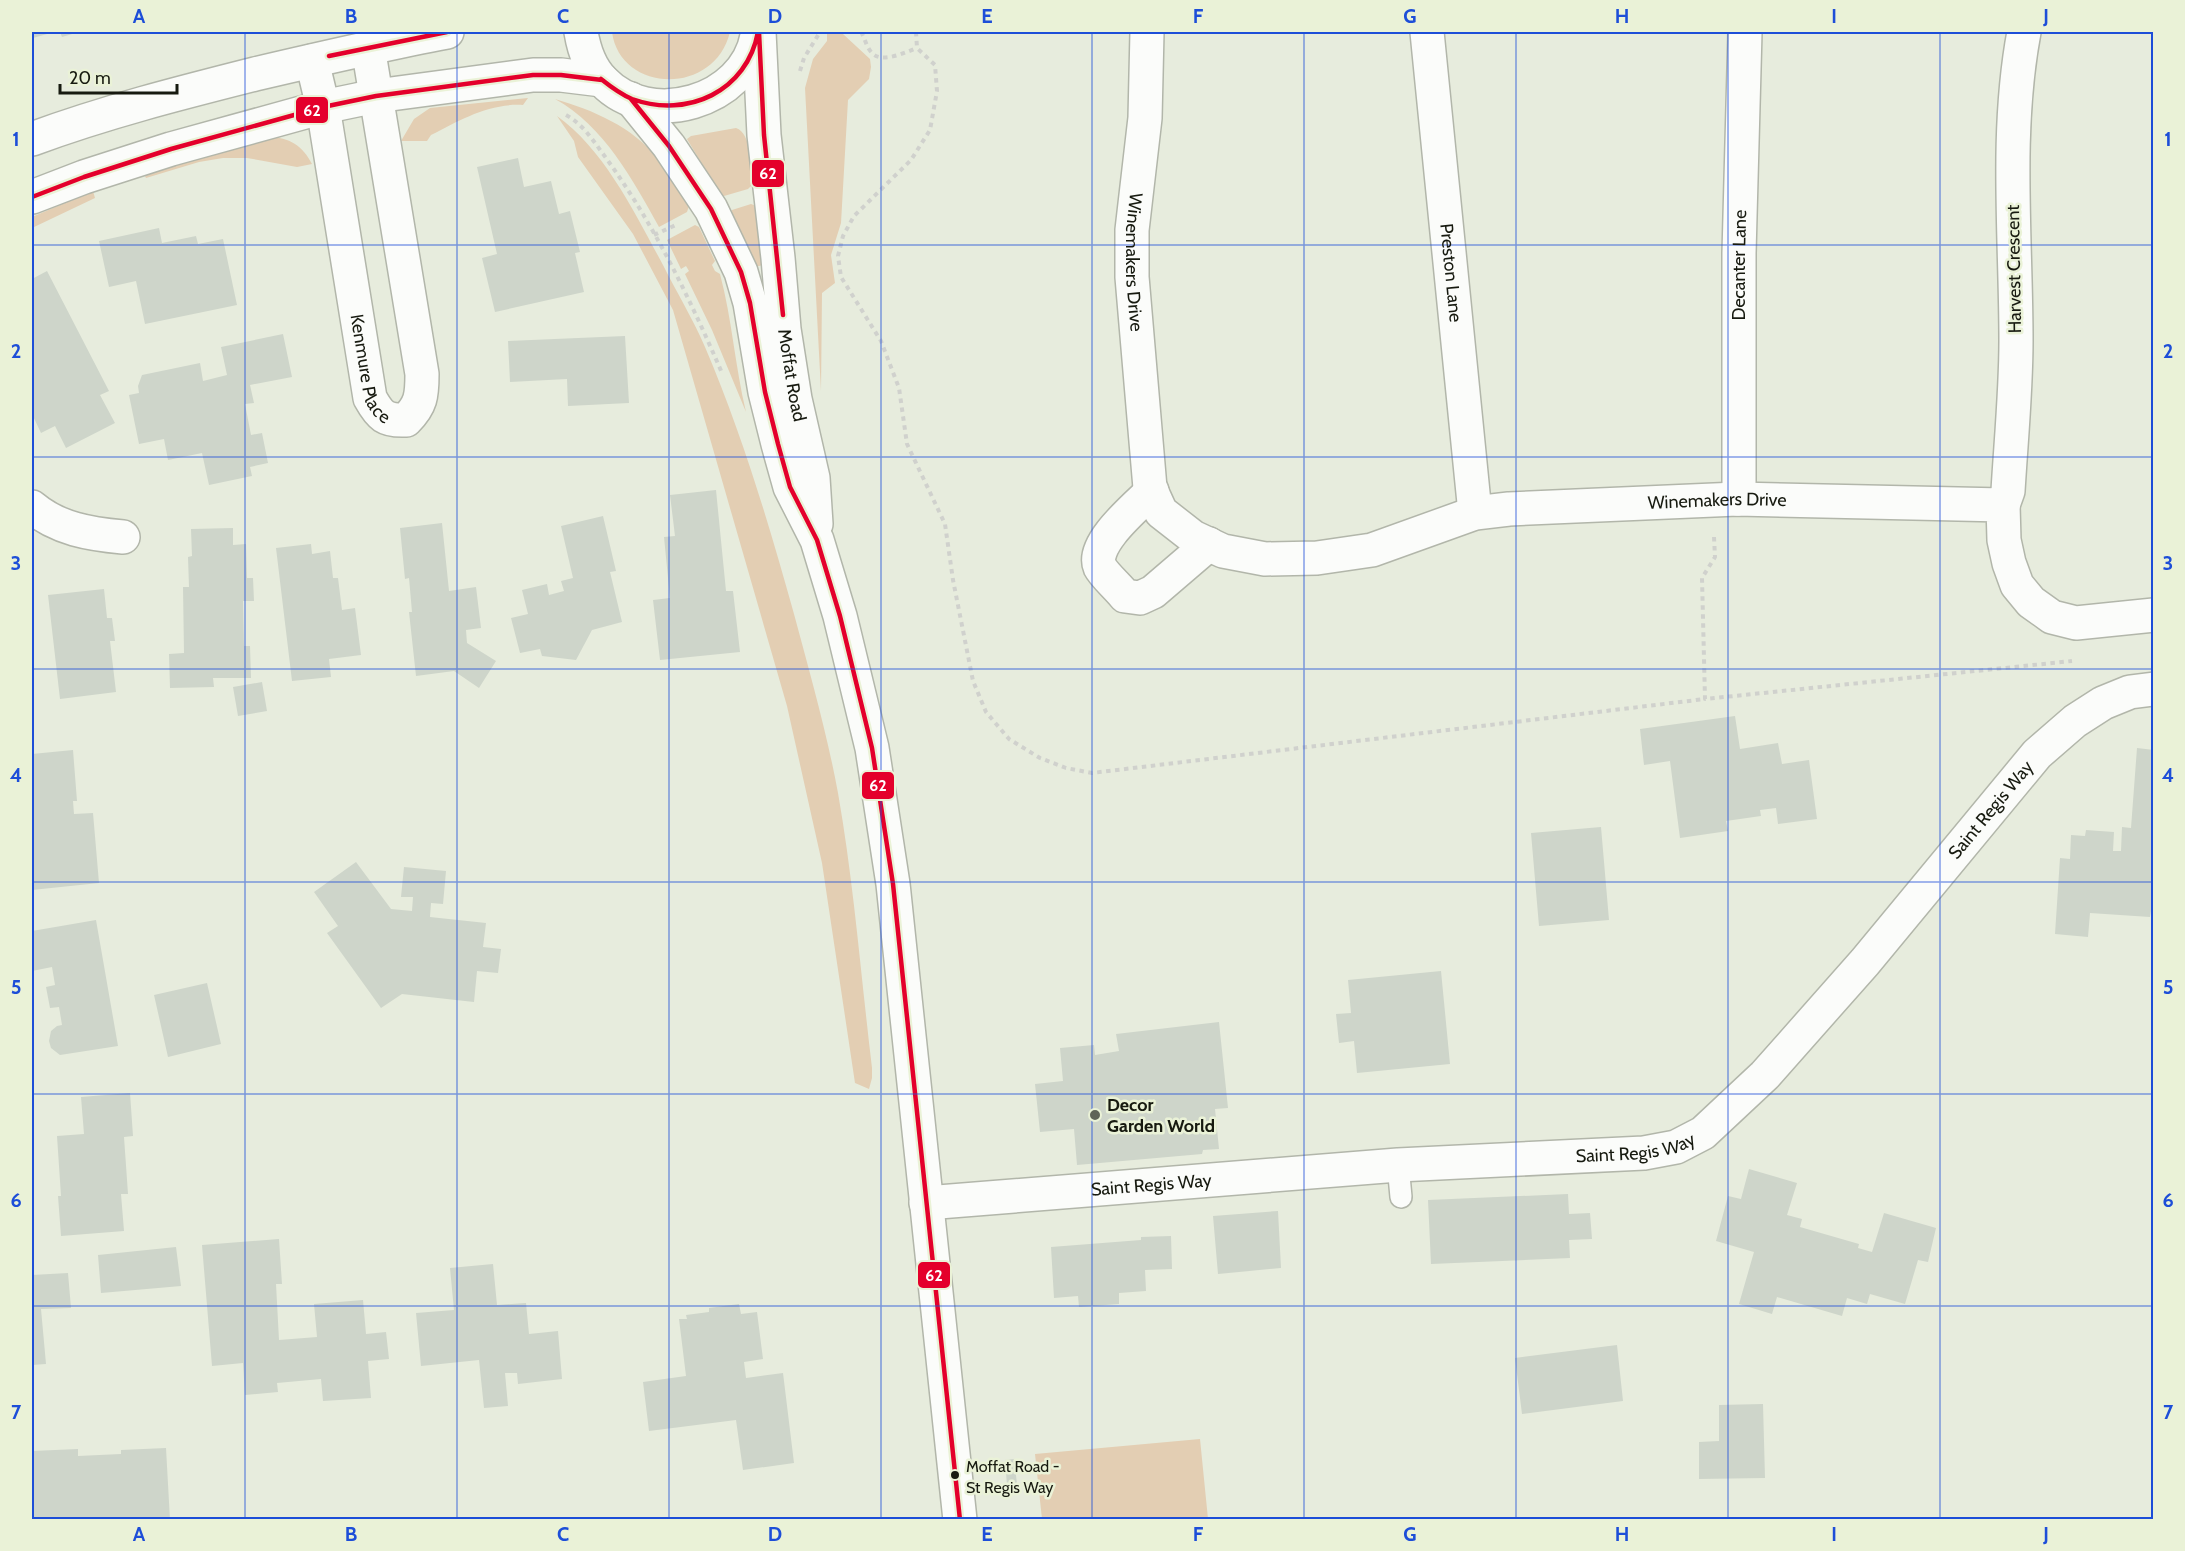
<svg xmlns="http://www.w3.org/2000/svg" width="2185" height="1551" font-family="Cabin,sans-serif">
<rect width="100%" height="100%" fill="#e7ecdd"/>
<!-- green -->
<path fill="#e3ceb3" d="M612,32H730C714,97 620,93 612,32Z
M827,32L843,34L870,59L871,67L869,79L848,100L841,223L831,255L835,283L822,293L821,391L805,88L813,59L827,41Z
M528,98L523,105C489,103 460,120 431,135L427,141H401L414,119L430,108Z
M555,99C593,110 633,127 658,159C670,173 679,190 689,206L687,212L659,227C633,180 604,126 555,99Z
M557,116C604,149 636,215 663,265C677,293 693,319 705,347C742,434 769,524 794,614C810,674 827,733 838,793C854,884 861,977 872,1068V1078L869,1089L855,1083L822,863L787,706L673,310L633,234L578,157L574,141Z
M736,128C752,133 751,169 753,184L748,189L724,196H721L687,139L691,136Z
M269,137C289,137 303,146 312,164L297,167L247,158H223L199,162L146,178L144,174Z
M93,191L95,198L32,228V217Z
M751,204L756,206L763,265L751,268L731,213L732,210Z
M695,225L699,227L715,261L712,265L715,271L720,274C732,319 735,366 746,412L712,330L685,274L689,271L686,266L681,269L667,240Z
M1200,1439L1208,1519H1042L1035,1454Z"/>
<!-- building -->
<path fill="#ced5ca" d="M32,32H54L33,38Z
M60,32H79L62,37Z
M518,158L524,187L551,181L559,214L570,211L580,252L575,253L584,292L495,312L482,258L497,254L477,167Z
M159,228L162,243L196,236L198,244L223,239L237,305L145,324L136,281L109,287L99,241Z
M47,271L109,391L100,395L115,423L66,448L55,426L41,433L32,414V279Z
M283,334L292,377L250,385L254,403L245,404L251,435L262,433L268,463L250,467L252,476L209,485L202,453L168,460L164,439L139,444L129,395L139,393L138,386L142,375L200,363L203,381L227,375L221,347Z
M625,336L629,403L568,406L567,379L510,382L508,341Z
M716,490L726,591H733L740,652L660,660L653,600L670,598L664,537L675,536L670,495Z
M603,516L616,571L610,572L622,622L592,630L576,660L542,656L540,649L520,653L511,618L528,614L522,590L547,584L549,595L564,591L561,581L573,578L561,526Z
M442,523L449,591L476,587L481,628L466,630L467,643L496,661L479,688L454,671L416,676L409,612H412L409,578L405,579L400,528Z
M233,528V545L246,544L247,578H253L254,601H243L244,646H250L251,678H213L214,687L170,688L169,654L184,653L183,587H189L188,557L192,556L191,529Z
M311,544L312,554L330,551L333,578H338L342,610L355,608L361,655L329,659L331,677L292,681L276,548Z
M104,589L107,618H112L115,641H110L116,692L60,699L48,595Z
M262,682L267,711L238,716L233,687Z
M1735,716L1740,749L1778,743L1782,764L1809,760L1817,819L1778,824L1776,808L1760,810L1761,816L1726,821L1728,831L1680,838L1670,761L1644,765L1640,729Z
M2137,748L2154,750V912L2151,911L2150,917L2090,913L2088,937L2055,934L2060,858L2070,859L2071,835L2085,836L2086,830L2114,832L2113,851H2121L2122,827L2131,828Z
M73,750L77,801H73L74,814L93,813L99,883L32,890V754Z
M1601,827L1609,920L1539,926L1531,833Z
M356,862L391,909L412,911L413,897H401L404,867L446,871L443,904L431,903L430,917L486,923L483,947L501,949L498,973L477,971L474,1002L402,994L381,1008L327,933L338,926L314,892Z
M96,920L118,1046L60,1055L51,1048L49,1041L51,1031L57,1026L62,1025L59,1007L50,1008L46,987L55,985L52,967L32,971V931Z
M1441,971L1450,1064L1357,1073L1354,1041L1339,1043L1336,1014L1351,1013L1348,980Z
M207,983L221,1044L168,1057L154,995Z
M1219,1022L1228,1108L1215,1109L1219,1149L1203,1150L1202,1154L1077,1165L1074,1129L1040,1132L1035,1084L1063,1081L1060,1048L1094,1045L1095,1055L1119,1051L1116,1034Z
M130,1093L133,1136L124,1137L128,1194H121L124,1231L61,1236L58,1196H61L57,1136L84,1134L81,1097Z
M1749,1169L1797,1183L1787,1215L1802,1219L1800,1227L1859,1244L1858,1248L1872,1252L1884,1213L1936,1228L1928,1262L1918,1260L1905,1304L1870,1294L1867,1304L1847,1298L1842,1316L1777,1297L1772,1314L1739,1304L1754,1252L1716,1241L1728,1196L1741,1199Z
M1568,1194L1569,1214L1590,1213L1592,1239L1569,1240L1570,1258L1431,1264L1428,1200Z
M1278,1211L1281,1268L1218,1274L1213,1216Z
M1171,1236L1172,1269L1145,1270L1146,1291L1119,1293V1304L1079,1307L1078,1296L1054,1298L1051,1247L1141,1240V1237Z
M279,1239L282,1284H276L279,1340L317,1337L314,1304L363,1300L366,1334L386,1332L389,1359L368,1361L371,1398L323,1401L321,1379L277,1383L278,1392L245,1395L243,1363L212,1366L202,1245Z
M176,1247L181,1286L101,1293L98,1255Z
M493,1264L497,1305L526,1303L529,1334L558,1331L562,1379L518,1384L517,1373H505L508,1406L484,1408L479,1360L421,1366L416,1313L454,1310L450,1268Z
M68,1273L71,1308L41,1309L46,1364L32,1365V1275Z
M739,1304L741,1314L757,1312L763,1359L744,1362L746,1378L783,1373L794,1463L743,1470L736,1420L649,1431L643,1382L686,1376L679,1319H687L686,1315L709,1312V1308Z
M1617,1345L1623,1401L1522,1414L1515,1358Z
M1763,1404L1765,1478L1699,1479V1442L1719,1441V1405Z
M166,1448L170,1520H32V1451L78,1449V1456L121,1454V1450Z
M1014,1459L1017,1484L1007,1485L1005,1460Z"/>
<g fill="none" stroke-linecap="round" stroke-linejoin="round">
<defs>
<path id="lane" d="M1398,1165L1401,1197"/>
<g id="street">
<path id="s1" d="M1147,32L1145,118L1132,230V277L1150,488L1161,512L1193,537L1223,551L1265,559L1317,558L1372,550L1475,513L1509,509L1737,499L2003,505L2004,540L2009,563L2017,585L2031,602L2052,617L2076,623L2154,615"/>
<path id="s2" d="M1427,32L1475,513"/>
<path id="s3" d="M312,61L323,107L370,398C380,416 385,421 406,420C421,405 422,396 422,374L368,47"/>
<path d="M1152,491C1137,506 1090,544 1100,567C1104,575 1119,588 1125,596L1140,598L1153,592L1209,544"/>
<path id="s4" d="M1737,499L1739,484V253L1745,32"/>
<path d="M2003,505L2008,491C2011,441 2016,390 2016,341C2016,238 2005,133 2024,32"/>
<path d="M32,507C58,529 90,534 123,537"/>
<path id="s5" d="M926,1203L1398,1165L1644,1153L1676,1147L1703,1133L1765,1075L1865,962L2037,754L2075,721L2103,703L2130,692L2154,689"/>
</g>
<g id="secondary">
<path d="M581,32C584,50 590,68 603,81C650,130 745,102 757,36"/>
<path id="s6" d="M759,32L764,135L778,258L784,329L795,399L813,478L816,524"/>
<path d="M631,99L669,146L711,209L741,272L750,303L765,392L778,444L790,487L817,540L840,616L872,748L893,884L960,1520"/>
<path d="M32,139C105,112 180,93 255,74C319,59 383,44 447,32"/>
<path d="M32,197L84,177L171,149L323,107L376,96L533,75H561L602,80"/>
</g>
</defs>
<!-- lane casing -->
<use href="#lane" stroke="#b2b6aa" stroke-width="24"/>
<!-- street casing -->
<use href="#street" stroke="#b2b6aa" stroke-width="36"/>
<!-- secondary casing -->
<use href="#secondary" stroke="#b2b6aa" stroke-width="36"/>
<!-- path -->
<path stroke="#d0d1cd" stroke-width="4" stroke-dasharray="4.5 4.5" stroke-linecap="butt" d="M861,32C865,38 866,47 872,53C882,64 906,52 917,48
M916,32L917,48L935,65L937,91L930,130L911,160L854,216L843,236L838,256L841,277L881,341L899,388L907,444L945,524L953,580L973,681L986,712L1009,739L1040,758L1066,768L1092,773L1705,699
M800,71L804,58L820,32
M566,115C584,125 594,142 606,158C654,224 690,299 722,373
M654,235L678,224
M1714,537L1715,557L1702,578L1705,699L2072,661"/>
<!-- lane -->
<use href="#lane" stroke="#fbfcfa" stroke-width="21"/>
<!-- street -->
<use href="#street" stroke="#fbfcfa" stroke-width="33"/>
<!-- secondary -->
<use href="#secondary" stroke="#fbfcfa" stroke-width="33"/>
<defs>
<path id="bus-1" d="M759,32L764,135L783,315
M329,56L447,32
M601,79C611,87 620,94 632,99C688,119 747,91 758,32
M631,99L669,146L711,209L741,272L750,303L765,392L778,444L790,487L817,540L840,616L872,748L893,884L960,1520
M32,197L84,177L171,149L323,107L376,96L533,75H561L602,80"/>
</defs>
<!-- bus-1 casing -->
<use href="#bus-1" stroke="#eaf2d7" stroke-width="9"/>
<!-- bus-1 -->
<use href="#bus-1" stroke="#e4002b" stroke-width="4.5"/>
</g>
<!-- grid -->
<path fill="none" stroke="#1d4ed8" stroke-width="1.5" stroke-opacity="0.55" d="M245,32V1520M457,32V1520M669,32V1520M881,32V1520M1092,32V1520M1304,32V1520M1516,32V1520M1728,32V1520M1940,32V1520M32,245H2154M32,457H2154M32,669H2154M32,882H2154M32,1094H2154M32,1306H2154"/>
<!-- markers -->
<circle fill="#606458" stroke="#eaf2d7" stroke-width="2" cx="1095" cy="1115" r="6"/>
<circle fill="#171a10" stroke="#eaf2d7" stroke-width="2" cx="955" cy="1475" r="5"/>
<g text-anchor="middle" stroke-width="5" stroke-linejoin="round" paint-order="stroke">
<!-- bus labels -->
<g font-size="16" fill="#171a10" stroke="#eaf2d7" text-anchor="start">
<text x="966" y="1472">Moffat Road -<tspan x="966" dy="21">St Regis Way</tspan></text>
</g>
<!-- street labels -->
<g font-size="18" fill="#171a10" stroke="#eaf2d7">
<text dy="6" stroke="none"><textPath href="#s1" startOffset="231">Winemakers Drive</textPath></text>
<text dy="6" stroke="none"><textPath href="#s4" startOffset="234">Decanter Lane</textPath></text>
<text transform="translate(2014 269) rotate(-91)" y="6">Harvest Crescent</text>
<text dy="6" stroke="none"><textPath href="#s2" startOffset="242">Preston Lane</textPath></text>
<text dy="6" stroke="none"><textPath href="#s3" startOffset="314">Kenmure Place</textPath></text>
<text dy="6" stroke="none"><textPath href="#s6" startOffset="345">Moffat Road</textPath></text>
<text dy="6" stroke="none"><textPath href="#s1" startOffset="1060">Winemakers Drive</textPath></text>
<text dy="6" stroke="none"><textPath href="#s5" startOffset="1216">Saint Regis Way</textPath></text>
<text dy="6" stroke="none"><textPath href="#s5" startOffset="712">Saint Regis Way</textPath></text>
<text dy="6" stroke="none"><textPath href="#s5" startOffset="226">Saint Regis Way</textPath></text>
</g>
<!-- poi labels -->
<g font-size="18" font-weight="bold" fill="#171a10" stroke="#eaf2d7" text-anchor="start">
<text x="1107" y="1111">Decor<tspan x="1107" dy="21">Garden World</tspan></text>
</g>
</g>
<g stroke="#eaf2d7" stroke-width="2">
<rect x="295" y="96" width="34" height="28" rx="6" fill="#e4002b"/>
<rect x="751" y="159" width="34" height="29" rx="6" fill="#e4002b"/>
<rect x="861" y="771" width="34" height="29" rx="6" fill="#e4002b"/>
<rect x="917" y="1261" width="34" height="28" rx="6" fill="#e4002b"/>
</g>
<g font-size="16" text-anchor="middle" font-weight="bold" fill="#fff">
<text x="312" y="116">62</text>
<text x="768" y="179">62</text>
<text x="878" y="791">62</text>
<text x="934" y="1281">62</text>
</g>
<!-- border -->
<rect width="2185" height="1551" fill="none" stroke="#eaf2d7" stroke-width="66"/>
<!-- scale -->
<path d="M60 84v9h117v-9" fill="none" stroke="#171a10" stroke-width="3"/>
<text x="69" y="84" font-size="18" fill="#171a10" stroke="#eaf2d7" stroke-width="4.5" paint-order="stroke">20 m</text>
<rect x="33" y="33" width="2119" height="1485" fill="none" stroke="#1d4ed8" stroke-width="2"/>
<g font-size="20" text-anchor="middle" font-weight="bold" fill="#1d4ed8">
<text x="139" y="23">A</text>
<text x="351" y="23">B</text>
<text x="563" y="23">C</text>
<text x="775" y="23">D</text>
<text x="987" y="23">E</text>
<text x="1198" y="23">F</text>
<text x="1410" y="23">G</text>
<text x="1622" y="23">H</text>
<text x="1834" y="23">I</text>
<text x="2046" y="23">J</text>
<text x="16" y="146">1</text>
<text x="2168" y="146">1</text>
<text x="16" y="358">2</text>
<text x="2168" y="358">2</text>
<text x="16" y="570">3</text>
<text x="2168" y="570">3</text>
<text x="16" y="782">4</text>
<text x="2168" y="782">4</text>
<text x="16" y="994">5</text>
<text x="2168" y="994">5</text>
<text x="16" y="1207">6</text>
<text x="2168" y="1207">6</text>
<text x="16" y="1419">7</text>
<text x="2168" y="1419">7</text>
<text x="139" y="1541">A</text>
<text x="351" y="1541">B</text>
<text x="563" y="1541">C</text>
<text x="775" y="1541">D</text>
<text x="987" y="1541">E</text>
<text x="1198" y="1541">F</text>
<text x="1410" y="1541">G</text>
<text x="1622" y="1541">H</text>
<text x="1834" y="1541">I</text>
<text x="2046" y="1541">J</text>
</g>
</svg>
